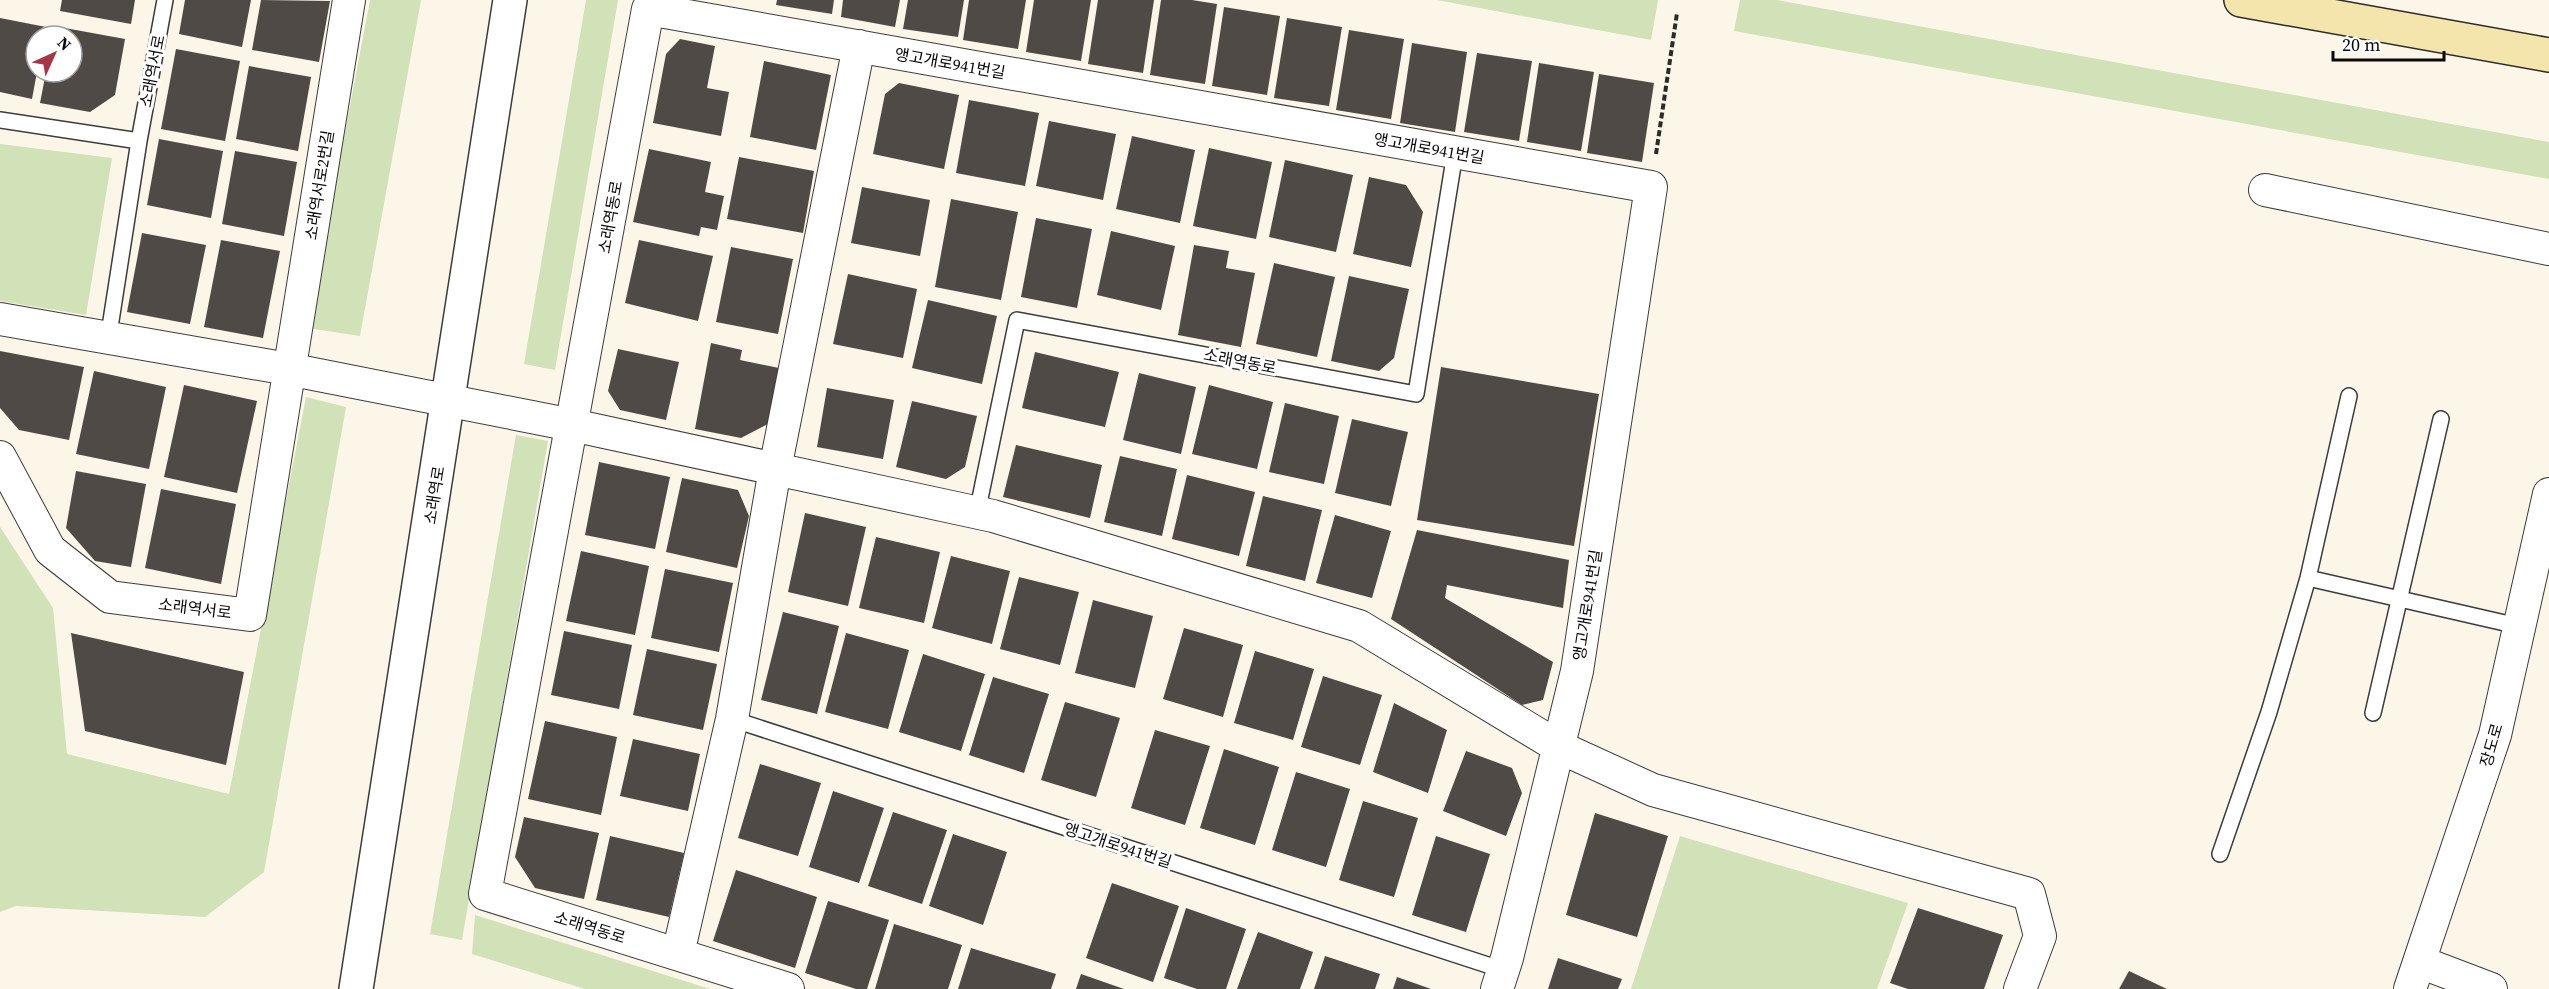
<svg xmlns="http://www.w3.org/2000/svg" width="2549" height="989" font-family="'Source Serif 4','Noto Sans KR',serif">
<rect width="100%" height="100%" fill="#fcf6e9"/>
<!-- park -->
<path fill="#d1e1b8" d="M370,0H421L360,336L308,328Z
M586,0H618L555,370L524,364Z
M1437,0H1658L1651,40Z
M1740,0H1777L2549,142V179L1734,31Z
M0,144L112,158L86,315L0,301Z
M306,397L346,407L264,872L205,917L16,906L0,912V527L53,608L67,754L229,794Z
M516,435L548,441L462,940L430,934Z
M1680,836L1908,903L1877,989H1631Z
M475,915L710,989H585L472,954Z"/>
<!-- building -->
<path fill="#504a47" d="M62,0H135L131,24L60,11Z
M185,0H251L242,47L179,34Z
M261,0L330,1L319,62L252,50Z
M777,0H834L832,14L776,5Z
M843,0H900L895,27L841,17Z
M908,0H964L958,37L903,29Z
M969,0H1026L1018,49L963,40Z
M1034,0H1091L1081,61L1026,52Z
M1098,0H1154L1143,73L1088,64Z
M1161,0H1192L1217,4L1205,84L1150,75Z
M1224,7L1280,16L1267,95L1212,86Z
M0,18L46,27L44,36H36L37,72L32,99L0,92Z
M1287,18L1342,27L1329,106L1274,98Z
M54,26L125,39L115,95L90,112L40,103L46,72H72V36H52Z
M1349,30L1404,39L1391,119L1336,110Z
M680,39L715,46L707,88L729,92L721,136L653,123L666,54Z
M1412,43L1467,52L1455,132L1400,123Z
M176,49L240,61L225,141L161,129Z
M1477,53L1532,61L1519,141L1464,132Z
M764,61L831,75L816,150L750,137Z
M1539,63L1594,72L1581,151L1527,142Z
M249,66L311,77L298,151L236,139Z
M1599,74L1654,83L1642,162L1587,153Z
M899,83L959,95L944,169L873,154L885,94Z
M969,100L1039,113L1025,186L956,173Z
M1049,121L1116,134L1103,200L1036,186Z
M1132,136L1195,150L1180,223L1116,209Z
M159,139L223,151L211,218L147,205Z
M1209,148L1272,162L1256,239L1193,226Z
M649,149L711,162L705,192L724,196L717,230L701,227L699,236L633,222Z
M235,151L297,162L284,236L222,224Z
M739,157L814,171L803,233L727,219Z
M1285,160L1353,175L1336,252L1269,237Z
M1369,177L1406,185L1423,212L1411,267L1353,254Z
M862,187L930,200L920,256L851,243Z
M951,199L1018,212L1001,300L935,287Z
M1036,218L1092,229L1077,308L1021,297Z
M1111,231L1175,246L1161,310L1097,295Z
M142,233L206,245L190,324L127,312Z
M221,240L280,251L263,338L204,327Z
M639,240L713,256L698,321L625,303Z
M1194,245L1229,251L1226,268L1255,273L1241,347L1178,335Z
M731,247L793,259L778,334L716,322Z
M1274,263L1335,277L1317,357L1256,344Z
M848,274L917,289L903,358L833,344Z
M1349,276L1409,289L1394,358L1379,371L1331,361Z
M928,300L997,316L982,384L912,368Z
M711,343L742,350L740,360L779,368L768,424L741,438L695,429Z
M618,349L679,362L666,420L620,410L608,391Z
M0,351L84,367L69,440L19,430L0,408Z
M1035,352L1119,372L1105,427L1022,408Z
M1441,367L1599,394L1574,546L1417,520Z
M94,371L166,387L149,469L76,454Z
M1139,373L1196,387L1181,454L1123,440Z
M184,385L257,401L237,493L164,477Z
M1209,385L1273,402L1257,469L1192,454Z
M827,388L894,400L883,459L817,447Z
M912,401L977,416L965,467L946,479L896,467Z
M1285,403L1339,416L1324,484L1269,472Z
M1352,419L1408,432L1391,506L1335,493Z
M1016,445L1102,465L1090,518L1003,497Z
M1120,456L1177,469L1162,536L1104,522Z
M599,462L670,477L655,549L585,535Z
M76,471L146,484L131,567L95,561L66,528Z
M1187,475L1255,492L1239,556L1172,539Z
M682,478L738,490L749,516L737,568L666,552Z
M161,489L236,504L221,584L145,568Z
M1263,496L1322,510L1305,581L1246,566Z
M805,513L866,527L848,606L788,592Z
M1335,515L1391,531L1372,598L1316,583Z
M1417,530L1569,560L1563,608L1447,585L1445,598L1553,662L1543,700L1522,705L1391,619Z
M876,537L940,552L924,623L859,608Z
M581,551L649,566L635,635L566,621Z
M951,556L1010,571L992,644L932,628Z
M665,569L733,583L719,652L651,638Z
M1019,577L1079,592L1060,665L1000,649Z
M1093,600L1153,616L1135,688L1075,673Z
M783,612L839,626L817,714L761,700Z
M1184,628L1243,645L1223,717L1163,699Z
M564,631L632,645L619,709L551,695Z
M71,633L244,672L226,765L85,731Z
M846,633L909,650L888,729L825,712Z
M647,649L717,664L703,730L633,715Z
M1255,651L1314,669L1293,740L1234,723Z
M923,654L985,674L961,751L899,732Z
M1323,676L1382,695L1360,765L1301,747Z
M993,677L1049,694L1024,773L969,755Z
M1065,702L1120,718L1096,797L1041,780Z
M1394,703L1447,730L1428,793L1373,772Z
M545,721L617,737L601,815L528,799Z
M1155,730L1210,746L1185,825L1131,808Z
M633,739L700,754L688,811L620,796Z
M1224,749L1279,767L1255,845L1200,828Z
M1466,751L1512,768L1522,793L1506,836L1443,811Z
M760,764L821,783L798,856L738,838Z
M1296,772L1350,789L1326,867L1272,850Z
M833,791L884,808L859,883L809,867Z
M1363,801L1418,818L1394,897L1339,880Z
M893,812L947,830L922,904L868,886Z
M1595,813L1668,836L1637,937L1566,915Z
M524,817L599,833L584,899L535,888L515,857Z
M953,834L1007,852L983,925L929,906Z
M610,836L684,853L669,917L596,900Z
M1436,836L1490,854L1466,932L1412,915Z
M736,870L817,897L795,968L713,941Z
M1112,883L1179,906L1153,982L1086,958Z
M828,901L889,920L867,989H856L805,973Z
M1186,908L1246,929L1226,989H1197L1164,978Z
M1918,908L2003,935L1984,989H1908L1890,983Z
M894,924L962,945L948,989H875Z
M1258,932L1313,952L1300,989H1237Z
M971,948L1056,974L1051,989H958Z
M1325,956L1380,974L1375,989H1314Z
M1558,958L1622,979L1618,989H1548Z
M2129,971L2167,989H2119Z
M1081,974L1124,989H1076Z
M1397,977L1431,989H1393Z"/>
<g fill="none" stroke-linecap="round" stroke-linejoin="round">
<defs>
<path id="service" d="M0,120L139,141
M108,340L139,141L165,0
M977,513L1017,320L1416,394L1455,153
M2308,578L2518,626
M2373,713L2441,419
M732,719L1503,970
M2220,854L2269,712L2308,578L2349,396"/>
<path id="minor" d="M2265,190L2549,249
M0,319L288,369L572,425L993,516L1359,626L1559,747L1653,790L2029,894L2040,936L2020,989
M0,457L50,550L110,597L250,615L349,0
M678,954L732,719L775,469L859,46
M2420,962L2491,989
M788,989L485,894L648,9L1651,187L1577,671L1507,958L1497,989
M2410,989L2495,735L2549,494"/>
<path id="tertiary" d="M356,989L510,0"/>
<path id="secondary" d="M2241,0L2549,55"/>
</defs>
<!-- service casing -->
<use href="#service" stroke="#3c3c3c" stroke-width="18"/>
<!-- minor casing -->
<use href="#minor" stroke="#3c3c3c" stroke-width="34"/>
<!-- tertiary casing -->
<use href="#tertiary" stroke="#3c3c3c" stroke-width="36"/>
<!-- secondary casing -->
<use href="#secondary" stroke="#2b2b2b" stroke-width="36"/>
<!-- path -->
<path stroke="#2b2b2b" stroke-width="4" stroke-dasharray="6 3" stroke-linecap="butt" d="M1656,154L1677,13"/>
<!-- service -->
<use href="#service" stroke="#fff" stroke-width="15"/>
<!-- minor -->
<use href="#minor" stroke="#fff" stroke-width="32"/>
<!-- tertiary -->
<use href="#tertiary" stroke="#fff" stroke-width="33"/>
<!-- secondary -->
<use href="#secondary" stroke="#f4e5ac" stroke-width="33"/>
</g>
<g text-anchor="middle" stroke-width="6" stroke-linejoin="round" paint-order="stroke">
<!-- street labels -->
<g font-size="16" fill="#090909" stroke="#fff">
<text transform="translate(950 63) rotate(10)" y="6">앵고개로941번길</text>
<text transform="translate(152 71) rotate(-79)" y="6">소래역서로</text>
<text transform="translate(1429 148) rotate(10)" y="6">앵고개로941번길</text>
<text transform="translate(319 185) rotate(-81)" y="6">소래역서로2번길</text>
<text transform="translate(610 217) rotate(-80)" y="6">소래역동로</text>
<text transform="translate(1240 361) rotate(11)" y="6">소래역동로</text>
<text transform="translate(434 495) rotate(-81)" y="6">소래역로</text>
<text transform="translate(1587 605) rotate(-81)" y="6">앵고개로941번길</text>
<text transform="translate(195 608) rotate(7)" y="6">소래역서로</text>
<text transform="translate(2491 745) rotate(-74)" y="6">장도로</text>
<text transform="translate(1118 845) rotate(18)" y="6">앵고개로941번길</text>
<text transform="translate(590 927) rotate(17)" y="6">소래역동로</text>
</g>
</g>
<!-- north arrow -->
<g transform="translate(54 54) rotate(45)"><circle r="28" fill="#ffffff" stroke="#9d9d9d" stroke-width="1.5"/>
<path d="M0-4.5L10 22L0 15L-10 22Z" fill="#a63546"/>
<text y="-9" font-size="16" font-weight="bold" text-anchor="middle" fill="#090909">N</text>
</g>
<!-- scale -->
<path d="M2333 51v9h111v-9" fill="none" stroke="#090909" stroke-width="3"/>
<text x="2342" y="51" font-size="18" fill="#090909" stroke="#ffffff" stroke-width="4.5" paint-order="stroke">20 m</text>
</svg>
